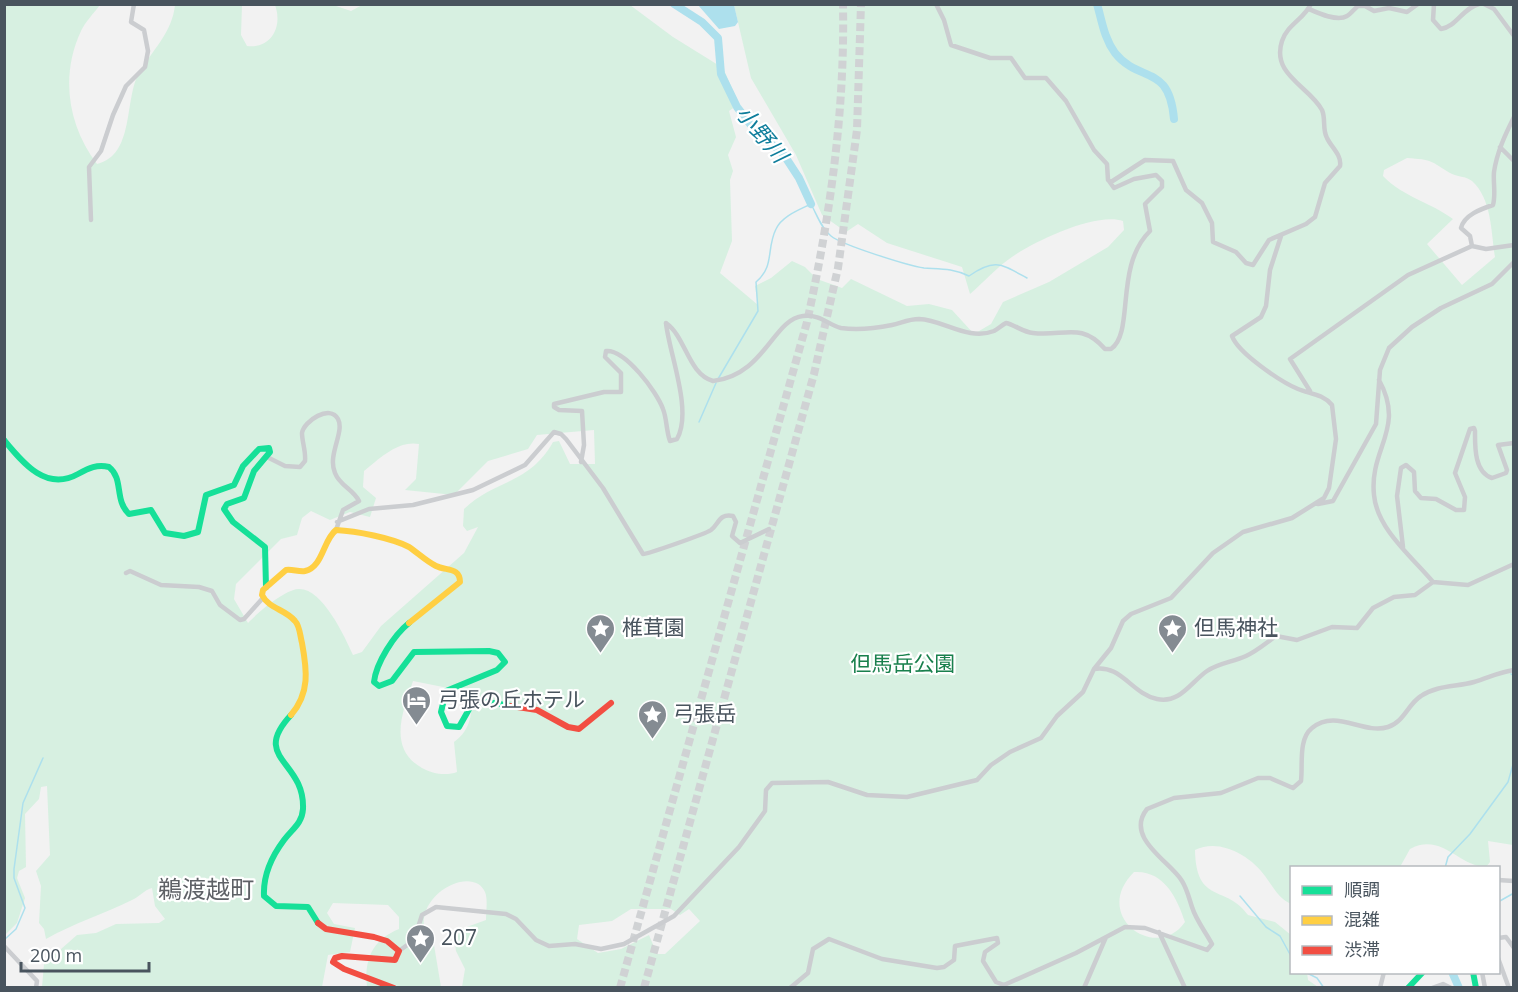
<svg xmlns="http://www.w3.org/2000/svg" width="1518" height="992" font-family="'Open Sans','Noto Sans JP',sans-serif">
<rect width="100%" height="100%" fill="#f2f2f2"/>
<!-- green -->
<path fill="#d7f0e1" fill-rule="evenodd" d="M364,4L630,5L673,37L723,68L739,104L729,111L736,137L728,155L733,171L730,180L732,241L720,273L758,305L755,286L771,278L792,261L805,267L817,279L842,288L851,279L907,306L929,304L952,310L974,334L991,324L1003,302L1049,282L1108,247L1124,230L1123,221C1096,212 1035,241 1012,257C997,267 984,282 970,294L962,267L887,243L858,224L846,232L822,215L796,155L751,78L734,5H1513V845L1488,841L1490,862L1486,867C1459,867 1442,832 1410,849L1400,867L1292,868L1291,904C1278,898 1274,888 1265,876C1250,855 1219,838 1195,850C1196,905 1226,884 1248,915L1275,922L1291,935L1292,972L1307,973L1308,980L1318,987H462L465,969L456,951L454,936L464,928L486,920C486,912 488,899 485,892C473,864 411,895 426,936L433,939L441,987H367C364,960 372,940 399,929V917L388,905L333,903L327,913L334,924L355,928L350,952L328,955L322,987H42L44,964L77,935L96,933L116,924L159,923L165,919L155,906L152,888C144,890 139,897 132,900C104,914 74,923 46,939L44,929L39,923L41,886L36,871L50,855L47,786L41,787L39,799L25,814L26,867L19,871L17,878L25,898L17,923L5,935V5H100C94,13 85,22 81,31C60,76 68,126 97,164C135,155 124,99 139,73C153,49 172,33 175,5H242L241,35L247,46C271,49 283,27 275,5H333L351,11ZM1407,158C1433,160 1429,160 1450,173C1457,177 1466,176 1472,181C1492,199 1491,232 1495,257L1462,285L1427,244L1453,219C1430,202 1403,197 1383,176L1384,170ZM594,430L595,464H570L559,441L553,442C529,485 495,479 464,509L463,526L467,531L478,527L464,553L381,626L362,652L353,655C345,637 322,587 298,589C285,590 258,612 248,623L234,599L236,584L281,539L297,535L302,518L311,511L330,520L350,512L370,517L376,498L363,487L364,471C379,459 398,440 419,444L416,479L405,490L454,495L488,461L528,449L537,435ZM413,681L473,693C471,714 472,729 454,742L457,772C447,776 432,774 422,768C387,748 403,711 413,681ZM1134,872C1164,870 1177,898 1185,922C1157,963 1090,916 1134,872ZM631,909H671L680,915L689,909L700,921L665,954H657L649,935L621,949L598,953L577,939L579,925L612,921Z"/>
<!-- water -->
<path fill="#ade0ed" d="M698,5H734L738,22L735,26L719,29Z"/>
<g fill="none" stroke-linecap="round" stroke-linejoin="round">
<!-- stream -->
<path stroke="#ade0ed" stroke-width="1.5" d="M718,379L758,311L756,282C775,266 766,249 776,229C782,216 799,210 811,204C817,215 821,228 831,236C842,245 909,266 924,268C941,269 953,268 969,276C995,258 1001,264 1027,278
M699,422L716,383
M1511,674L1514,676
M1514,690V698
M1514,706V751
M1445,868L1448,857L1470,834L1508,782L1514,761
M1240,896L1266,927L1280,936L1292,958
M1498,902L1514,893
M4,940L16,929L25,908L14,878V869L23,803L43,758
M1305,972L1317,978L1324,988"/>
<!-- river -->
<path stroke="#ade0ed" stroke-width="8" d="M674,4L702,22L718,38L721,74L737,107L754,129L784,155L799,178L811,204
M1097,4C1102,21 1104,38 1115,53C1140,84 1169,63 1174,119
M1452,972L1459,988"/>
<!-- highway-tunnel -->
<path stroke="#d0d2d4" stroke-width="8" stroke-dasharray="8 4" stroke-linecap="butt" d="M620,988L807,322C830,217 845,112 843,4
M644,988L814,374L838,268L857,130L861,4"/>
<!-- street -->
<path stroke="#cbcdd0" stroke-width="4.5" d="M936,4L944,20L951,45L990,58H1011L1025,78H1046L1066,101L1094,150L1107,164L1108,180L1111,182L1145,160L1173,161L1186,190L1202,203L1212,223L1213,242L1236,252L1246,263L1253,265L1269,240L1306,224L1315,217L1325,183L1340,166C1342,155 1331,147 1327,138C1322,129 1326,119 1322,110C1309,86 1271,75 1282,41C1287,25 1304,19 1311,4
M1434,4L1433,20L1441,29C1456,27 1463,8 1479,4
M1484,4L1494,9L1514,36
M1309,9C1318,13 1337,22 1347,16C1351,14 1354,9 1358,6H1365L1374,11L1389,8L1407,12L1418,4
M1500,147L1514,161
M91,220L89,167L101,151L113,115L126,86L145,67L148,51L144,30L131,22L134,4
M1472,246L1486,249L1514,245
M666,323C686,337 688,374 713,381C765,375 773,319 803,316C821,314 828,325 841,328C856,330 877,328 892,325C901,323 909,319 919,319C944,320 968,341 994,331C998,329 1002,325 1006,323C1015,325 1023,332 1033,333C1063,337 1081,321 1105,349H1111C1135,332 1114,266 1150,231L1145,204L1162,187V181L1156,175L1134,179L1114,188L1109,181
M1379,380C1406,429 1369,448 1374,495C1377,529 1412,557 1433,582L1468,585L1514,564
M1310,391L1290,359L1408,275L1472,246L1470,236L1461,228C1464,215 1481,209 1493,205C1496,194 1493,183 1494,172C1497,152 1505,135 1514,117
M267,457L285,466L300,467L305,461C306,451 302,442 302,433C304,421 330,404 338,419C345,432 327,455 335,473C340,486 353,489 359,501L343,510L336,530
M581,462L584,445L582,411L559,410L554,407V404L604,392H621V373L605,357L606,351C625,349 657,392 663,409C667,419 666,430 670,441L677,439C693,411 669,353 666,323
M1318,504L1333,501L1376,424L1380,370L1389,348L1412,327L1441,308L1492,284L1514,262
M337,522L369,509L413,505L473,490L525,465L554,432L561,434L566,439L603,488L643,554C648,554 705,534 711,530C719,524 719,513 733,516L736,522L732,536L740,543L769,529
M1403,547L1397,496L1401,468L1406,465L1414,472L1415,491L1421,498L1436,499L1456,510H1464L1465,497L1455,473L1470,429L1474,428L1475,431C1475,446 1474,472 1492,478L1506,473L1507,470L1498,445L1514,443
M126,573L130,571L161,585L199,587L212,591L220,605L240,620L244,619L262,599
M1094,669C1121,664 1132,694 1157,699C1180,704 1191,682 1207,671C1219,663 1233,662 1246,656C1257,651 1266,643 1276,636L1297,640L1332,627L1357,628L1373,608L1394,597L1415,595L1433,582
M1498,880L1514,881
M1159,932L1185,988
M1498,938L1506,937L1514,948
M4,946L37,981L36,988
M399,951L414,940L422,915L436,907L506,914L516,919L536,940L549,946L575,944L601,949L624,944L674,916L739,847L765,811L766,790L772,783L828,782L867,795L907,797L977,780L991,765L1010,752L1041,738L1057,716L1083,692L1094,669L1111,648L1123,621L1131,614L1171,598L1213,553L1243,532L1292,518L1324,498L1329,488L1336,439L1332,405C1323,394 1310,394 1298,389C1281,382 1238,353 1232,336L1261,317L1266,306L1270,270L1281,236
M1498,958L1509,988
M1482,972L1485,988
M790,988L808,973L813,949L829,939L882,959L937,968L944,967L954,960L955,946L997,938L998,943L985,952L983,961L996,982L1004,985L1076,953L1125,927L1145,928L1207,950L1212,944C1205,931 1196,920 1192,907C1189,898 1187,889 1182,881C1171,862 1124,838 1147,809L1174,798L1221,793L1258,778H1270L1293,788L1301,781C1303,765 1298,739 1312,728C1336,708 1363,735 1388,727C1404,722 1408,704 1421,696C1437,685 1457,687 1474,682C1488,678 1499,672 1514,670
M1084,988L1106,937
M1380,988L1384,972
M1432,988L1443,984L1451,988"/>
<!-- fast -->
<path stroke="#16e098" stroke-width="6" d="M4,440C23,463 46,492 78,474C89,468 97,464 109,467C124,479 114,500 129,514L151,510L165,533L184,536L198,532L206,495L234,485L243,466L259,449L269,448L270,452L254,471L244,498L227,504L224,509L233,522L265,547L266,587
M409,623C394,635 376,663 374,682L379,686L392,681L414,652L489,651L498,653L505,662L497,670L446,691L441,712L447,726L459,727L472,704L481,701L511,706
M291,715C250,759 305,760 303,809C302,824 292,829 284,840C272,856 263,876 264,896L276,906L308,907L318,923
M1473,972L1476,988
M1408,988L1423,972"/>
<!-- slow -->
<path stroke="#ffcf43" stroke-width="6" d="M291,715C310,693 307,670 302,643C300,636 300,626 295,621C285,609 269,609 262,595L263,590L286,570C292,569 299,572 305,571C323,567 323,540 336,530C356,531 392,538 409,547C418,553 426,561 436,566C446,571 460,567 460,582L409,623"/>
<!-- jam -->
<path stroke="#f24e42" stroke-width="6" d="M511,706L537,710L568,727L579,729L611,703
M318,923L326,929L374,937L387,941L399,951L395,960L342,956L335,958L333,962L344,969L394,988"/>
</g>
<!-- icons -->
<defs>
<symbol id="sight-pin" viewBox="-11 -11 22 30"><path d="M0 17L-7.5 6A9.5 9.5 0 1 1 7.5 6Z" fill="#848b92" stroke="#fff"/><path d="M0-6L1.8-2.2L6-1.7L2.9 1.2L3.7 5.4L0 3.3L-3.7 5.4L-2.9 1.2L-6-1.7L-1.8-2.2Z" fill="#fff"/></symbol>
<symbol id="hotel-pin" viewBox="-11 -11 22 30"><path d="M0 17L-7.5 6A9.5 9.5 0 1 1 7.5 6Z" fill="#848b92" stroke="#fff"/><path d="M-6-4.5h1.5V1H6V5H4.5V3h-9V5H-6ZM-4 0a1.8 1.8 0 1 1 3.6 0ZM.5 0V-2.5h3Q6-2.5 6 0Z" fill="#fff"/></symbol>
</defs>
<g fill-rule="evenodd">
<use href="#sight-pin" x="584" y="612" width="33" height="45"/>
<use href="#sight-pin" x="1156" y="612" width="33" height="45"/>
<use href="#hotel-pin" x="400" y="684" width="33" height="45"/>
<use href="#sight-pin" x="636" y="698" width="33" height="45"/>
<use href="#sight-pin" x="404" y="922" width="33" height="45"/>
</g>
<g text-anchor="middle" stroke-width="4.5" stroke-linejoin="round" paint-order="stroke">
<!-- poi labels -->
<g font-size="21" fill="#49545e" stroke="#fff" text-anchor="start">
<text x="622" y="635">椎茸園</text>
<text x="1194" y="635">但馬神社</text>
<text x="438" y="707">弓張の丘ホテル</text>
<text x="673" y="721">弓張岳</text>
<text x="441" y="945">207</text>
</g>
<!-- park labels -->
<g font-size="21" fill="#19804d" stroke="#fff">
<text x="903" y="671">但馬岳公園</text>
</g>
<!-- water labels -->
<g font-size="22" font-style="italic" fill="#0f7e9c" stroke="#fff">
<text transform="translate(762 134) rotate(50)" y="8">小野川</text>
</g>
<!-- quarter labels -->
<g font-size="24" fill="#5e6166" stroke="#fff">
<text x="206" y="898">鵜渡越町</text>
</g>
</g>
<!-- border -->
<rect width="1518" height="992" fill="none" stroke="#49545e" stroke-width="12"/>
<!-- legend -->
<rect x="1290" y="866" width="210" height="108" fill="#ffffff" stroke="#b6bbbf" stroke-width="1.5"/>
<rect x="1302" y="886" width="30" height="9" fill="#16e098" stroke="#b6bbbf" stroke-width="1.5"/>
<text x="1344" y="896" font-size="18" fill="#49545e">順調</text>
<rect x="1302" y="916" width="30" height="9" fill="#ffcf43" stroke="#b6bbbf" stroke-width="1.5"/>
<text x="1344" y="926" font-size="18" fill="#49545e">混雑</text>
<rect x="1302" y="946" width="30" height="9" fill="#f24e42" stroke="#b6bbbf" stroke-width="1.5"/>
<text x="1344" y="956" font-size="18" fill="#49545e">渋滞</text>
<!-- scale -->
<path d="M21 962v9h128v-9" fill="none" stroke="#49545e" stroke-width="3"/>
<text x="30" y="962" font-size="18" fill="#49545e" stroke="#ffffff" stroke-width="4.5" paint-order="stroke">200 m</text>
</svg>
